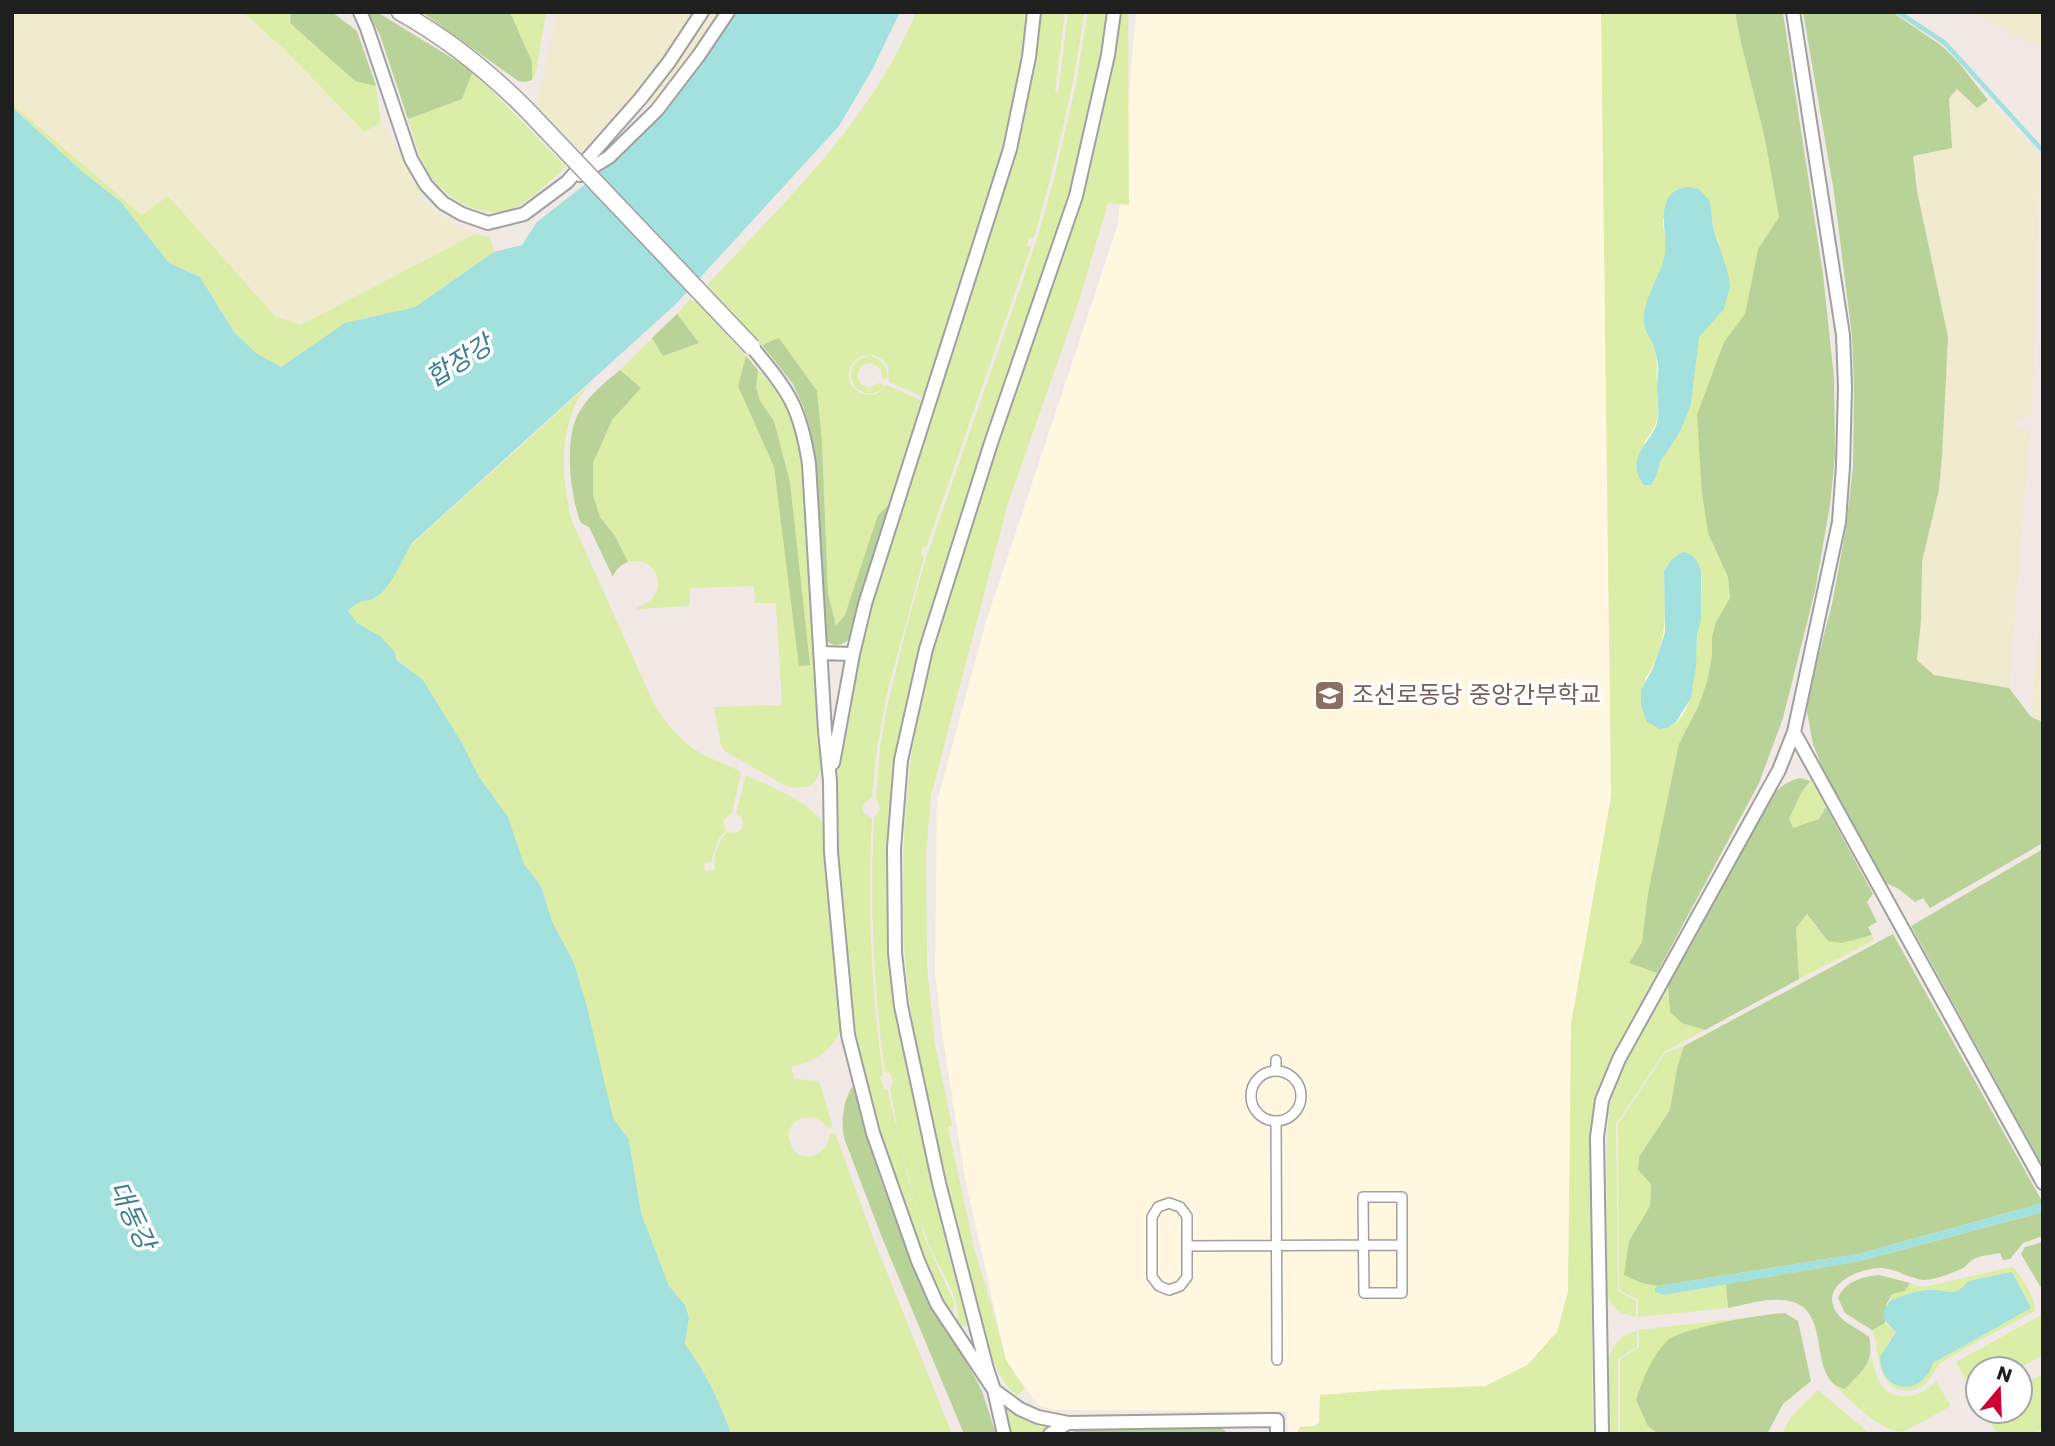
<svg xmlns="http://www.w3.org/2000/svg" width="2055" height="1446" font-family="Poppins,'Noto Sans KR',sans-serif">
<rect width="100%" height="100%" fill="#f0e9e5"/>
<!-- education -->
<path fill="#fff7df" d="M1136,12H1766L1799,232L1600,1096L1596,1413L1423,1415V1434H1288L1287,1411L1054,1410L1038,1405L1006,1360L965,1178L943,1039L935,973L937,802L985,625L1118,224Z"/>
<!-- farmland -->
<path fill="#f0eacf" d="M12,12H243L284,49L365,132L381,122L426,193L420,199L453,224L475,234L301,325L275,316L168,197L143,215L12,104Z
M557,12H695L664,62L582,151L536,109Z
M706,12H722L654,104L646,99Z
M1977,12H2043V45L2026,41L1978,15Z
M1957,89L1977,108L1988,100L2040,155L2032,415L2018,419V429L2030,430L2009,688L1934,675L1917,660L1921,620L1922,562L1939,489L1942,457L1948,337L1917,191L1913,156L1952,148L1949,98Z
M2043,588V722L2031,717Z"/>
<!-- grass -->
<path fill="#dceda8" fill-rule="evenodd" d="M243,12H291L290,23L355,80L376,86L381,122L365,132L284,49Z
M510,12H546L536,72L532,80V62Z
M916,12H1027C1015,145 966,272 926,398L889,382L888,366C872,344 843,358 850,384L860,394L875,395L887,385L924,402L892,502L845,615L836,627L828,593L822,444L779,338L762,345L707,285C785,201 872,121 916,12Z
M1038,12H1065L1055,92L1058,93L1068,12L1084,14C1074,90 1055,164 1034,238L1029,237L1027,246L1031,247L927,545L921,549V554L924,557L887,693L877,748L872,797L862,806L864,814L872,818C867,904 871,989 883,1075L880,1077L884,1089H887L924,1237L954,1302L953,1318L926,1262L902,1203L878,1132L853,1035L838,848L836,782L843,727L869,604L992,223Z
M1090,12H1107L1102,60L1070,197L940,582L917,662L907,709L893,943L933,1182L951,1264L969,1317L968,1325L961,1326V1329L955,1321L958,1317C957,1289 935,1264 926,1237C909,1190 899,1138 890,1088L893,1082L890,1073L885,1072C873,987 870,903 874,818L880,809L876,798L880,748L887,707L906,629L926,558L1037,239L1054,179L1076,84L1087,15Z
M1121,12H1128L1129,205L1108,203L1077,307L1008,503L931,795L926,852L927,967L935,1044L952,1126L948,1127L974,1248L992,1307L1006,1360L1025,1389L1017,1395C987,1374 973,1295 963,1260C941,1176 920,1091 910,1005C900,927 901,846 910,767C916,711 931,656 946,602L1088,180L1112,74Z
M1601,12H1735L1741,43L1764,135L1779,217L1758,249L1745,314L1724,342L1702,494L1708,532L1728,577L1730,598L1716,622L1712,637V656L1707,682L1698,707L1648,893L1642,942L1629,963L1657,973L1603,1076L1595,1098L1590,1140L1593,1434H1296L1300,1427L1315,1426L1319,1422L1320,1395L1383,1390L1485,1386L1527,1365L1557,1332L1568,1291L1571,1024L1611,796ZM1710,201L1713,227L1719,243L1698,341L1691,405L1680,432L1661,461L1657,475L1644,442C1662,421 1658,411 1657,386C1656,371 1659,359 1653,344C1650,337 1645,332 1644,324C1642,299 1659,280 1665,257C1667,246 1663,231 1663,219ZM1684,552L1701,571C1703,594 1699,619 1697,642C1694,668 1697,725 1660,729L1645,679C1670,642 1664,613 1664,571C1669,561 1674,555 1684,552Z
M473,71L566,167C551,179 528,204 510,210C481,219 445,198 430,175C419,159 414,136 408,119L462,99Z
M12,104L142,215L168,196L275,316L301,325L475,234L490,237L494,252L415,307L346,323L281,367L256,353L234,332L200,277L169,263L121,202L84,173L12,107Z
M690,299L693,302L695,300L746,356L738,386L774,467L788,561L809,665L790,482L774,421L760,401L756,387L758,370C793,405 797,423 802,472L822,768C815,787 807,789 788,787L726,752L721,746L714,707L782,705L776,603H755L754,586L690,588L689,606L637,609V607C670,599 662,555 628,562L615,536L600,517L593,495V463L612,420L641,388L620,370L652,338L664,356L699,343L677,314Z
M870,356C883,360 888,367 887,380L881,377V371C876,363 869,361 861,366L857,375L860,384L869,388L879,383L885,386C876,395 866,396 856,388C849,378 849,369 858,360Z
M595,379C587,388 576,399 573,410C559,449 563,480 571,519L653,702C666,724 681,743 704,755C716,761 729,765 741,772L732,813L723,820L726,831L719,838L711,862L704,863L705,871L715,870C712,857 718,842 727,832L736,833L743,827L742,818L736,814L746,775C767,785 816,804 824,826L841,1029C832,1051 814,1062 791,1067L795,1079L819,1081L833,1127L828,1128C813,1106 780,1121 791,1145C801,1167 828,1155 830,1134L835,1133L875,1243L952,1434H731C720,1402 705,1371 685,1344L689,1316L685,1305L669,1286L641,1213L629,1140L613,1118L574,963L552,921L541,886L524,864L508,817L479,777L462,743L423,680L397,659L394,651L380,636L357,623L348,611L357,601L376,598L386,589L412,544Z
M1811,781L1826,807L1819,819L1793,829L1789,818C1798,804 1798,792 1811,781Z
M1807,913L1815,926L1842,943L1872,935L1874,940L1799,979L1796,928Z
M1668,984L1670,1012L1682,1023L1705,1030L1664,1052L1616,1124L1618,1291L1636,1301V1317C1620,1315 1611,1307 1606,1292L1607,1134L1610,1103L1625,1064Z
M1684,1046L1677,1068L1670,1110L1639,1157L1638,1170L1651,1184L1650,1206L1629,1241L1642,1283L1658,1286L1655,1288L1660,1294L1664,1295L1726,1284L1728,1308L1638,1317V1300L1619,1290L1618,1124L1665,1053Z
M2012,1267C2022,1276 2036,1299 2035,1311C2004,1328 1970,1344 1941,1363C1932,1369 1932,1382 1921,1387C1911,1392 1900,1393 1891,1385C1875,1371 1880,1348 1872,1330L1885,1323L1896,1332L1887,1344L1931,1368L1933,1363L2031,1307L1968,1281C1954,1300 1945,1288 1928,1290C1915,1291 1901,1296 1890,1301L1892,1294L1905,1291L1910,1283L1923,1287Z
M1776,1314L1703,1328L1648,1426L1658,1434H1620V1360L1639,1347V1330Z
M2043,1314V1355L2018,1369H1978V1391L1974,1394L1956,1362Z
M1637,1331V1347L1618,1359V1434H1607C1607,1400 1594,1340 1637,1331Z
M1871,1354C1874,1364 1875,1377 1882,1386C1897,1404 1924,1396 1936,1381L1951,1406L1905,1431C1883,1436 1850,1399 1834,1385L1840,1388L1870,1361Z
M2043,1374V1428L2032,1434H1997L1984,1411H2020V1386Z
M1818,1390L1868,1432L1869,1434H1782L1791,1417Z
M1007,1408L1023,1418L1044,1424L1046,1428L1037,1434H1010L1004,1411Z"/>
<!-- forest -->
<path fill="#b8d297" d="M291,12H332L357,31L376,86L355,81L290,23Z
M368,12H377L473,71L462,99L408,119L380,35Z
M422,12H510L532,62V80L525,82L518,81Z
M1735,12L1783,13L1823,274L1834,378L1835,456L1830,505L1815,591L1783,718L1759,783L1657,973L1629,963L1642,942L1648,893L1679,744L1698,707L1707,682L1712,656V637L1716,622L1730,598L1728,577L1708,533L1702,494L1697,415L1724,342L1745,314L1758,249L1779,217L1764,135L1741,43Z
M1803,12H1892L1942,46L1959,63L1988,100L1977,108L1957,89L1949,98L1952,148L1913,156L1917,191L1948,337L1942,457L1939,489L1922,562L1921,620L1917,660L1934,675L2009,688L2031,717L2043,722V843L1930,908L1923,898L1915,902L1899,889L1886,883L1823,769L1813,744L1807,712L1809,692L1832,604L1846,528L1853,467L1854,389L1852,336L1834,192Z
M677,314L699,343L663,356L652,338Z
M779,338L817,391L822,444L828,593L836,626L845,615L878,515L892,502L853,634C845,646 833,650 824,637L814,463L811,433L804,408L793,384L762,345Z
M746,356L758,370L756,387L760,401L774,421L790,482L810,665L799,666L774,467L738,386Z
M620,370L641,388L612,420L593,463V495L600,517L615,536L628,562C621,564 615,570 613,577L589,527L581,523C570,496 564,441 578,414C588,396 604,383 620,370Z
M1800,778L1811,781C1798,792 1798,804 1789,818L1793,828L1819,819L1826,807L1873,894L1867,902L1877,922L1868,927L1872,935L1842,943L1828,941L1807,914L1796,928L1799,979L1705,1030L1682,1023L1670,1012L1668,984L1766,804C1776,791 1783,782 1800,778Z
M2043,849V1167L1911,926Z
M1893,934L2043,1203L1858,1254L1658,1286L1642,1283L1624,1275L1629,1241L1650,1206L1651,1184L1638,1170L1639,1157L1670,1110L1677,1068L1684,1046Z
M852,1087L855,1088L862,1122L882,1184L908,1251L982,1391L996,1434H964L883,1240L844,1138C841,1121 843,1102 852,1087Z
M2043,1212V1236L2023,1243L2010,1259L2003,1260L2000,1253C1992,1255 1981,1255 1974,1259C1969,1261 1966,1267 1961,1269C1952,1273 1934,1280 1924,1280C1910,1279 1897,1269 1882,1268C1861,1267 1821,1284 1835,1310C1842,1323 1858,1328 1869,1337C1875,1364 1862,1370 1845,1389C1807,1381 1832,1313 1793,1302C1773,1296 1748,1304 1728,1308L1726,1284L1860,1261Z
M2043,1242V1291L2021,1254L2025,1247Z
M1879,1275L1910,1283L1905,1291L1892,1294L1886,1305L1885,1323L1872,1330L1845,1313L1838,1298C1846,1281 1861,1277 1879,1275Z
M1785,1313L1798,1321L1811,1381L1783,1404L1767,1434H1658L1648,1426L1636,1400C1643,1379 1651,1357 1667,1341C1681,1328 1763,1314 1785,1313Z
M1216,1424L1229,1434H1070L1081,1427Z"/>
<!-- water -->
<path fill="#a3e1de" d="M732,12H900L872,70L839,126L676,304L412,543C403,558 391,587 378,596C366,604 361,597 348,611L357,623L380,636L394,651L397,660L423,680L462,743L479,777L508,817L524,864L541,886L552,921L574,963L587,1007L613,1118L629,1140L641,1213L669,1286L685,1305L689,1317L685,1344C705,1371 720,1402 731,1434H12V107L84,173L121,202L169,263L200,277L234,332L256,353L281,367L345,323L415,307L494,252L522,245L537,222L611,164L662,109Z
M1688,187L1699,189L1710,201L1713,227L1728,273L1730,286L1724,309L1699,337L1691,405L1680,432L1661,461L1657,474L1651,485H1644C1623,460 1651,443 1657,423C1660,409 1657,399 1657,386C1657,379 1659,372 1658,365C1657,358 1655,350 1653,344C1650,337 1645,332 1644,324C1642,299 1658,281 1664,259C1670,236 1650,191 1688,187Z
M1684,552C1695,555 1697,561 1701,571V618L1697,637L1696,666L1691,698L1676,722L1667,728L1660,729L1647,722L1641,706V690L1653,668L1665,633L1664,571C1669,562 1674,555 1684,552Z
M2043,1203V1212L1860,1261L1664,1295L1655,1292V1288L1658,1286L1858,1254Z
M2012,1272L2031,1308L1933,1363C1922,1398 1881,1393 1880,1357L1896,1332C1886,1322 1877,1316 1890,1301C1901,1296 1915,1291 1928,1290C1945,1288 1954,1300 1968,1281Z"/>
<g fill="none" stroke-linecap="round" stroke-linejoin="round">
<!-- stream -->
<path stroke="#a3e1de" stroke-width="4.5" d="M1898,12L1945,43L2043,151"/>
<defs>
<path id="pedestrian" d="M1276,1060V1071
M1251 1096a25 25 0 1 1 50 0a25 25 0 1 1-50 0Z
M1276,1121L1277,1360
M1363,1197H1402V1293H1364Z
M1169,1203L1180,1207L1187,1216V1277L1180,1286L1169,1290L1159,1286L1152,1277V1217L1158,1207Z
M1187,1246L1402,1245"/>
<path id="minor" d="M360,12L367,28L411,159L426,185L443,203L462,214L488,223L524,214L567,182L641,98L669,62L702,12
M1114,12L1108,55L1076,196L991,443L926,649L901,760L894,848L895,953L901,1006L939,1183L987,1369L994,1390L1020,1409L1038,1417L1068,1423L1277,1420V1434
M580,175L609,157L657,110L699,55L728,12
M752,347C788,391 800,405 809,464L825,731L830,781L831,852L848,1035L873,1133L918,1261L937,1304L994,1390L1004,1434
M820,653L853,654
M1794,732L2043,1183
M833,763L853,654L865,604L1010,149L1029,57L1034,12
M1050,1434L1068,1423
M1602,1434L1597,1137L1602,1100L1619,1059L1779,770L1794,732L1839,522L1843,466L1845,387L1843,335L1793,12"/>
<path id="tertiary" d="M400,12C447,38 488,71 526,109"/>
</defs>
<!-- pedestrian casing -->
<use href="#pedestrian" stroke="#a0a0a0" stroke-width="12"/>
<!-- minor casing -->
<use href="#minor" stroke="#a0a0a0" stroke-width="16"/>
<!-- tertiary casing -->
<use href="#tertiary" stroke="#a0a0a0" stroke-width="19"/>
<!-- pedestrian -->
<use href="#pedestrian" stroke="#fff" stroke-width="9"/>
<!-- minor -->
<use href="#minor" stroke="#fff" stroke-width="12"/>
<!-- tertiary -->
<use href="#tertiary" stroke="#fff" stroke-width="16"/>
<defs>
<path id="tertiary-bridge" d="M526,109L752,347"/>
</defs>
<!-- tertiary-bridge casing -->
<use href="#tertiary-bridge" stroke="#a0a0a0" stroke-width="19" stroke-linecap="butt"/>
<!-- tertiary-bridge -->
<use href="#tertiary-bridge" stroke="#fff" stroke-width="16"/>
</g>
<!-- icons -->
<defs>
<symbol id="university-square" viewBox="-11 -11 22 22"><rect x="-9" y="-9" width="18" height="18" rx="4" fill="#8d6e63" stroke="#fff"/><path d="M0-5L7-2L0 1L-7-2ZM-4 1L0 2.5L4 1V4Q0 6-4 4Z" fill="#fff"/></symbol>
</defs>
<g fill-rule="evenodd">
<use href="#university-square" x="1312" y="678" width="35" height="35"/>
</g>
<g text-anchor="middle" stroke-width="7" stroke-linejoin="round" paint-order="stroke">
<!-- education labels -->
<g font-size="24" fill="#785e54" stroke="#fff" text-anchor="start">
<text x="1352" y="703">조선로동당 중앙간부학교</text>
</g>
<!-- water labels -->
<g font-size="26" font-style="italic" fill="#3b7f94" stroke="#fff">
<text transform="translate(459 361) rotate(-32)" y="9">합장강</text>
<text transform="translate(132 1215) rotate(65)" y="9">대동강</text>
</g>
</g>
<!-- border -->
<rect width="2055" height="1446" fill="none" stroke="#1f1f1f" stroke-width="28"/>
<!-- north arrow -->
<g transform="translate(1999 1390) rotate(19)"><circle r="33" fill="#ffffff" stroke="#a5a5a5" stroke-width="2"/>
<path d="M0-5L12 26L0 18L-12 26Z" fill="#ce0036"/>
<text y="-10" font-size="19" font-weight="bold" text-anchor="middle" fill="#1f1f1f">N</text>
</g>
</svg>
